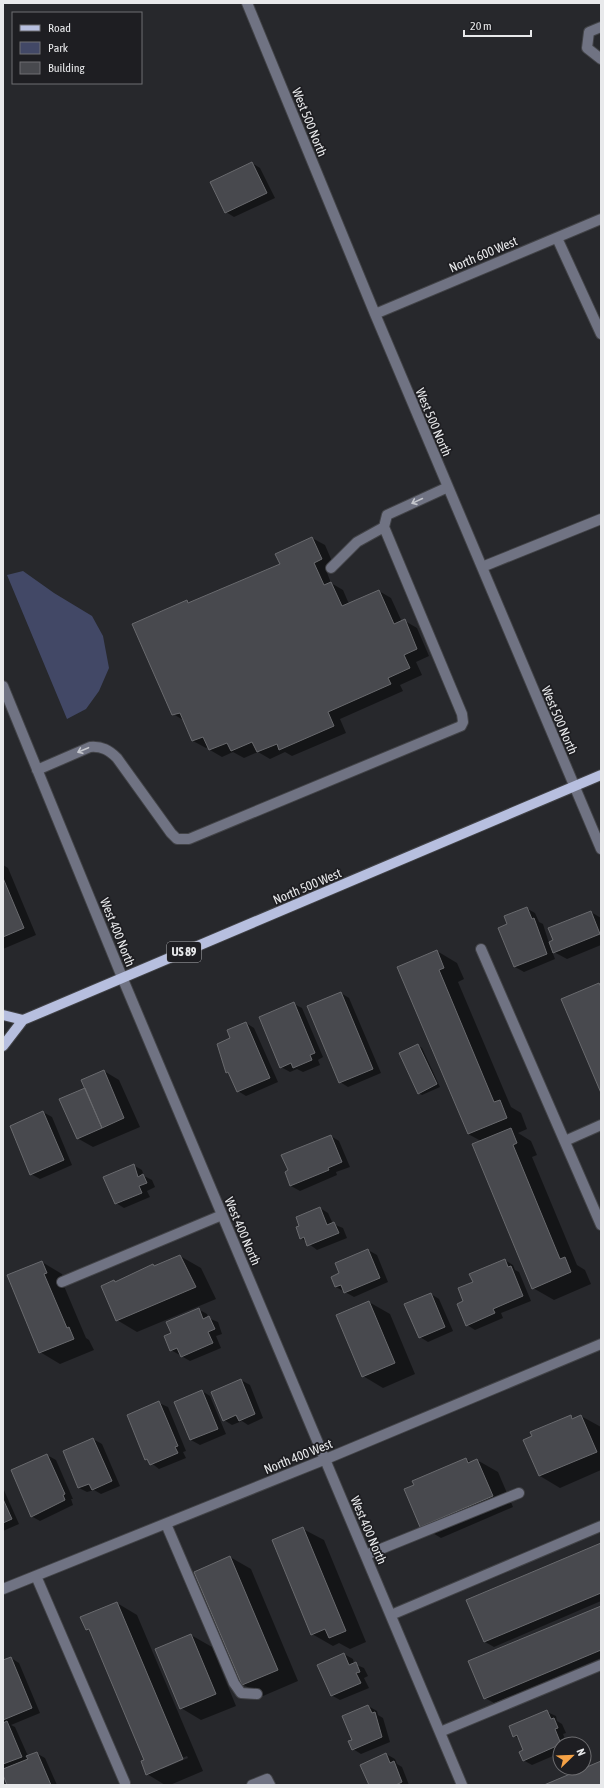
<svg xmlns="http://www.w3.org/2000/svg" width="604" height="1788" font-family="'Asap Condensed',sans-serif">
<rect width="100%" height="100%" fill="#27282c"/>
<!-- green -->
<path fill="#424866" d="M23,571L54,593L92,616L103,636L109,668L99,691L86,709L67,719L7,575Z"/>
<!-- shadow -->
<path fill="#0007" fill-rule="evenodd" d="M252,163L260,168L275,198L234,217L226,212Z
M312,538L325,545L334,566L326,570L331,583L343,590L349,604L379,591L391,598L402,622L405,621L417,628L429,656L416,662L422,675L400,685L403,691L340,719L346,733L292,756L285,752L270,759L258,752L244,758L233,752L222,757L210,750L209,747L206,748L193,741L185,721L173,714L187,601L190,603L281,564Z
M3,865L8,868L36,935L3,949Z
M526,908L535,913L539,922L543,924L549,943L554,941L591,912L601,918V945L567,959L552,951L555,959L524,972L515,967L499,928L508,925Z
M437,951L457,963L464,979L458,982L511,1107L521,1113L527,1129L518,1133L531,1141L537,1155L532,1157L577,1265L585,1270L591,1284L554,1300L533,1288L481,1141L468,1134L398,967Z
M341,993L349,998L381,1073L348,1087L340,1082Z
M294,1004L302,1008L323,1057L318,1060L320,1065L303,1072L297,1069L290,1072L281,1067Z
M246,1023L254,1028L278,1082L246,1096L238,1091L230,1074L227,1072L231,1039Z
M418,1045L422,1048L440,1087L422,1095L418,1093Z
M104,1071L119,1080L140,1127L93,1147L77,1138L86,1089Z
M43,1112L52,1117L72,1165L40,1179L31,1174Z
M331,1136L339,1141L350,1167L336,1172L337,1175L300,1191L291,1186L286,1172Z
M133,1165L142,1170L144,1176L152,1180L155,1187L147,1191L150,1197L124,1208L116,1203Z
M320,1208L328,1213L333,1224L343,1228L347,1238L317,1250L301,1238V1226Z
M368,1250L377,1255L388,1282L354,1297L336,1287L332,1277L341,1274Z
M180,1256L201,1268L216,1299L137,1332L117,1320L114,1281L116,1283Z
M505,1260L513,1265L515,1270L519,1272L531,1301L501,1313L503,1318L475,1330L467,1325L465,1302Z
M42,1262L62,1274L67,1285L64,1286L86,1338L89,1340L94,1350L60,1364L40,1352Z
M431,1294L439,1299L453,1331L428,1342L420,1337Z
M369,1302L390,1314L415,1374L383,1388L363,1376Z
M198,1309L207,1314L208,1318L218,1322L222,1334L216,1336L221,1348L190,1361L171,1350L172,1334Z
M241,1380L250,1385L263,1418L248,1425L242,1421L232,1425L224,1420Z
M202,1391L210,1396L226,1434L200,1445L191,1440L175,1403Z
M159,1403L168,1407L186,1451L183,1452L186,1458L159,1469L146,1459Z
M570,1416L575,1419L581,1416L601,1427V1470L560,1488L540,1476Z
M93,1439L102,1444L120,1486L101,1494L94,1490L87,1492L79,1488Z
M47,1455L56,1460L73,1499H71L73,1505L40,1521L31,1516Z
M466,1459L472,1463L477,1460L498,1472L513,1507L441,1538L421,1526Z
M3,1488L19,1524L3,1531Z
M303,1529L324,1540L366,1642L350,1649L339,1643L333,1646L312,1634Z
M601,1544V1601L494,1647L485,1642L467,1600Z
M230,1557L251,1569L298,1681L263,1696L242,1684Z
M117,1603L137,1615L203,1771L170,1785H165L147,1774L145,1760L91,1632L87,1629ZM187,1756L188,1758L162,1769V1767Z
M601,1607V1658L494,1703L485,1698Z
M191,1635L212,1647L236,1706L201,1720L181,1708Z
M344,1654L353,1659L354,1664L364,1668L368,1676L364,1678L369,1688L340,1700L331,1695Z
M11,1658L19,1663L40,1713L11,1725L15,1727L28,1756L36,1753L45,1758L57,1785H8L3,1772V1724L5,1723L3,1722V1661Z
M368,1706L377,1711L378,1715L383,1718L390,1742L361,1754L353,1749L354,1740Z
M547,1712L556,1716L557,1721L562,1724L566,1733L563,1734L567,1744H560V1753L532,1765L523,1760L524,1750L520,1739L514,1736Z
M386,1754L395,1759L397,1764L402,1767L409,1785H370Z"/>
<!-- building -->
<path fill="#48494e" stroke="#696a6e" d="M252,162L267,193L225,213L210,182Z
M312,537L322,559L314,563L324,585L331,582L342,606L379,590L394,624L405,619L417,649L404,655L410,668L388,678L391,684L328,712L334,726L279,750L277,744L257,752L252,742L231,751L227,743L209,750L203,737L192,741L180,713L172,715L132,624L187,600L188,603L280,564L275,554Z
M3,878L24,928L3,937Z
M527,907L532,919L534,918L547,954L514,967L498,928L507,924L504,916Z
M591,911L600,934L553,953L549,942L553,940L548,928Z
M437,950L444,968L439,970L494,1102L500,1100L507,1118L468,1134L397,967Z
M599,983L601,987V1093L561,999Z
M341,992L373,1069L339,1083L307,1006Z
M294,1002L315,1053L310,1055L312,1060L293,1068L291,1063L280,1068L259,1017Z
M246,1022L270,1078L237,1092L228,1072L226,1073L217,1044L230,1038L227,1030Z
M418,1044L437,1084L418,1094L399,1053Z
M104,1070L124,1118L102,1128L81,1080Z
M85,1088L102,1128L77,1139L59,1099Z
M43,1111L64,1160L30,1175L10,1126Z
M511,1128L517,1143L513,1145L560,1259L565,1257L571,1272L532,1289L472,1144Z
M331,1135L342,1162L328,1168L329,1170L290,1186L285,1172L288,1170L281,1155Z
M134,1164L138,1177L143,1174L147,1183L139,1186L142,1193L115,1204L103,1177Z
M320,1207L327,1225L334,1222L339,1233L307,1246L304,1237L300,1239L296,1227L299,1226L296,1217Z
M368,1249L380,1278L344,1293L341,1285L335,1287L331,1277L339,1273L335,1263Z
M180,1255L196,1287L116,1321L101,1286L114,1280L115,1282L153,1264L154,1266Z
M505,1259L508,1267L511,1266L523,1296L493,1309L495,1313L466,1326L457,1304L463,1301L458,1288L473,1282L469,1274Z
M42,1261L47,1273L44,1274L67,1328L69,1327L74,1339L39,1353L7,1275Z
M431,1293L445,1327L419,1338L404,1304Z
M369,1301L395,1363L362,1377L336,1315Z
M199,1308L203,1319L209,1316L215,1329L208,1332L213,1343L181,1357L177,1348L170,1351L164,1336L171,1333L166,1322Z
M241,1379L255,1414L239,1421L236,1415L223,1421L211,1392Z
M202,1390L218,1429L190,1440L174,1402Z
M159,1401L178,1446L175,1447L178,1453L150,1465L147,1459L145,1460L127,1415Z
M571,1415L572,1419L581,1415L597,1452L539,1476L523,1440L532,1436L530,1432Z
M93,1438L112,1481L92,1490L89,1484L78,1488L63,1451Z
M47,1454L65,1494L63,1495L65,1500L31,1517L11,1470Z
M466,1458L468,1463L477,1459L493,1496L420,1527L404,1489L414,1485L412,1481Z
M3,1499L12,1519L3,1523Z
M303,1527L346,1631L329,1638L325,1629L311,1635L272,1540Z
M601,1543V1593L484,1642L466,1600Z
M230,1556L278,1670L242,1685L194,1572Z
M117,1602L183,1759L146,1775L141,1761L144,1760L89,1629L86,1630L80,1617Z
M601,1606V1650L484,1699L468,1661Z
M191,1634L216,1694L180,1709L155,1649Z
M344,1653L349,1665L356,1662L360,1672L356,1673L361,1683L331,1696L317,1665Z
M11,1657L32,1708L3,1720V1660Z
M368,1705L372,1713L375,1712L382,1737L352,1750L348,1741L352,1740L342,1716Z
M547,1710L551,1719L554,1718L558,1728L555,1729L561,1744L523,1761L519,1752L523,1750L517,1735L513,1737L509,1726Z
M7,1721L22,1757L3,1764V1723Z
M37,1752L51,1785H7L3,1775V1769L28,1759L26,1756Z
M386,1753L390,1763L394,1761L402,1782L396,1785H369L360,1765Z
M601,1761V1785H544Z"/>
<g fill="none" stroke-linecap="round" stroke-linejoin="round">
<defs>
<path id="minor" d="M247,3L375,314L601,849
M601,27L589,32L587,48L601,59
M557,238L601,334
M375,314L601,219
M482,567L601,519
M331,568L357,542L384,527
M3,686L122,977L462,1785
M37,770L90,747C102,746 109,750 117,758L171,833L177,839H189L461,726L463,722L462,714L384,527L387,515L448,487
M481,949L601,1225
M565,1141L601,1125
M62,1282L222,1215
M166,1524L234,1683L241,1693L257,1694
M366,1555L519,1493
M36,1576L125,1783
M3,1589L326,1459L601,1344
M391,1615L601,1526
M440,1732L601,1665
M252,1785L267,1779L270,1785"/>
<path id="major" d="M3,1015L23,1020
M3,1046L23,1020L601,775"/>
</defs>
<!-- minor casing -->
<use href="#minor" stroke="#424347" stroke-width="12"/>
<!-- major casing -->
<use href="#major" stroke="#424347" stroke-width="12"/>
<!-- minor -->
<use href="#minor" stroke="#707383" stroke-width="10"/>
<!-- major -->
<use href="#major" stroke="#b7bfdf" stroke-width="10"/>
</g>
<!-- one-way arrows -->
<defs><path id="oneway-shaft" d="M-6 0H5M1.5-3L5.5 0L1.5 3" fill="none" stroke-width="1.6" stroke-linecap="round" stroke-linejoin="round"/></defs>
<g stroke="#c4c6cc">
<use href="#oneway-shaft" transform="translate(417 501) rotate(155)"/>
<use href="#oneway-shaft" transform="translate(83 750) rotate(157)"/>
</g>
<g text-anchor="middle" stroke-width="3.5" stroke-linejoin="round" paint-order="stroke">
<!-- shield labels -->
<rect fill="#1e1e22" stroke="#abacaf" stroke-width="1" x="167" y="942" width="34" height="20" rx="3"/>
<g font-size="12" font-weight="bold" fill="#e8e9eb">
<text x="184" y="956">US 89</text>
</g>
<!-- street labels -->
<g font-size="13" fill="#e8e9eb" stroke="#1e1e22">
<text transform="translate(310 122) rotate(68)" y="5">West 500 North</text>
<text transform="translate(483 254) rotate(-23)" y="5">North 600 West</text>
<text transform="translate(434 422) rotate(67)" y="5">West 500 North</text>
<text transform="translate(560 720) rotate(67)" y="5">West 500 North</text>
<text transform="translate(307 886) rotate(-23)" y="5">North 500 West</text>
<text transform="translate(118 932) rotate(68)" y="5">West 400 North</text>
<text transform="translate(243 1231) rotate(67)" y="5">West 400 North</text>
<text transform="translate(298 1456) rotate(-22)" y="5">North 400 West</text>
<text transform="translate(369 1530) rotate(67)" y="5">West 400 North</text>
</g>
</g>
<!-- border -->
<rect width="604" height="1788" fill="none" stroke="#e8e9eb" stroke-width="8"/>
<!-- legend -->
<rect x="12" y="12" width="130" height="72" fill="#1e1e22" stroke="#6f6f72"/>
<rect x="20" y="25" width="20" height="6" fill="#b7bfdf" stroke="#6f6f72"/>
<text x="48" y="32" font-size="12" fill="#e8e9eb">Road</text>
<rect x="20" y="42" width="20" height="12" fill="#424866" stroke="#6f6f72"/>
<text x="48" y="52" font-size="12" fill="#e8e9eb">Park</text>
<rect x="20" y="62" width="20" height="12" fill="#48494e" stroke="#6f6f72"/>
<text x="48" y="72" font-size="12" fill="#e8e9eb">Building</text>
<!-- north arrow -->
<g transform="translate(572 1756) rotate(67)"><circle r="19" fill="#1e1e22" stroke="#6f6f72"/>
<path d="M0-3L7 15L0 10L-7 15Z" fill="#f5a246"/>
<text y="-6" font-size="11" font-weight="bold" text-anchor="middle" fill="#e8e9eb">N</text>
</g>
<!-- scale -->
<path d="M464 30v6h67v-6" fill="none" stroke="#e8e9eb" stroke-width="2"/>
<text x="470" y="30" font-size="12" fill="#e8e9eb" stroke="#1e1e22" stroke-width="3" paint-order="stroke">20 m</text>
</svg>
